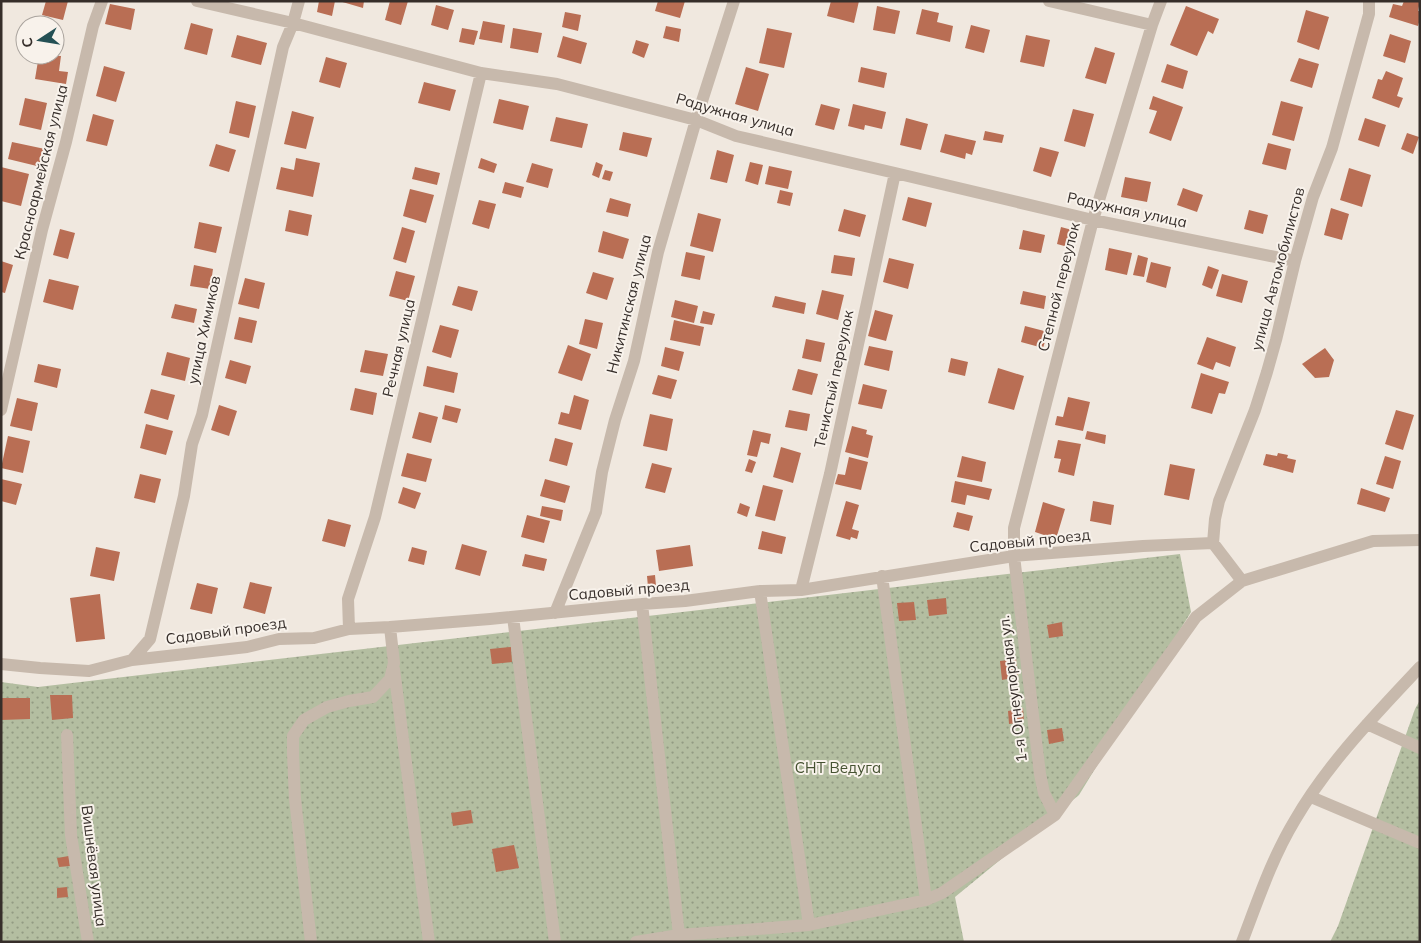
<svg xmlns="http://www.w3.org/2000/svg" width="1421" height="943" font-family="Mulish,sans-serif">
<defs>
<pattern id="garden-dots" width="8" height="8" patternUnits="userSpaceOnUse" patternTransform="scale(1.25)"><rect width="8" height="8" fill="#b4bea1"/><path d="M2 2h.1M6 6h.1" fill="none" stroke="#939b83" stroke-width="1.8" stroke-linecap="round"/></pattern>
</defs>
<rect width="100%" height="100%" fill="#f0e8df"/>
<!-- garden -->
<path fill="url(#garden-dots)" d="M1180,554L1191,612L1079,795L955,897L964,942H1V682L38,687Z
M1420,700V942H1330L1338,926L1415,709Z"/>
<!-- building -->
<path fill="#b96e54" d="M46,1H68L63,20L42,15Z
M319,1H335L332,16L317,12Z
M339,1H364L363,8Z
M390,1H408L401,25L385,20Z
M658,1H685L680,18L655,11Z
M831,1H859L854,23L827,16Z
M1404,1H1420L1418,11H1420V19L1418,26L1389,17L1393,4L1402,6Z
M110,4L135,9L131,30L105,24Z
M436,5L454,10L448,30L431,25Z
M877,6L900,11L895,34L873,30Z
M1186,6L1219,19L1213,34L1208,31L1197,56L1170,45Z
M922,9L939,13L937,22L953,26L950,42L916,34Z
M1306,10L1329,17L1319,50L1297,42Z
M565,12L581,15L578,31L562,27Z
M483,21L505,25L502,43L479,39Z
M191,23L213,29L207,55L184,49Z
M971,25L990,30L984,53L965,48Z
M666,26L681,29L679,42L663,38Z
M462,28L478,31L474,45L459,42Z
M513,28L542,33L538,53L510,48Z
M767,28L792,33L784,68L759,63Z
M55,34L64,35L61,50L55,49Z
M1390,34L1411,41L1405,63L1383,56Z
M237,35L267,43L261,65L231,57Z
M1026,35L1050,40L1044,67L1020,62Z
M563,36L587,43L581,64L557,57Z
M636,40L649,44L644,58L632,53Z
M1095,47L1115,53L1106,84L1085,78Z
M39,55L61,56L59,71L68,72L66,84L35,79Z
M326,57L347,63L340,88L319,82Z
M1299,58L1319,64L1312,88L1290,81Z
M1167,64L1188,71L1183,89L1161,82Z
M104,66L125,72L116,102L96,96Z
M746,67L769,74L758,111L735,104Z
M861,67L887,73L884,88L858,82Z
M1386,71L1403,78L1397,96L1403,98L1399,108L1372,98L1378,79L1382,80Z
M424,82L456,90L450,111L418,103Z
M1153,96L1183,107L1171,141L1149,133L1157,111L1149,109Z
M25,98L47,103L41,130L19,125Z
M499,99L529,106L523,130L493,123Z
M236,101L256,106L249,138L229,133Z
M1281,101L1303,107L1294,141L1272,135Z
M821,104L840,109L834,130L815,125Z
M853,104L886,112L882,129L865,125L864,130L848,126Z
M1073,109L1094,114L1085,147L1064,141Z
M292,111L314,117L306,149L284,144Z
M93,114L114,120L107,146L86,141Z
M556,117L588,124L582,148L550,141Z
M906,118L928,124L921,150L900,145Z
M1365,118L1386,125L1379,147L1358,140Z
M985,131L1004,135L1002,143L983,140Z
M623,132L652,138L647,157L619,150Z
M1407,133L1419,137L1413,154L1401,149Z
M945,134L976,141L972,155L966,153L965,159L940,152Z
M12,142L45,149L41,167L8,159Z
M1268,143L1291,149L1286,170L1262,164Z
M216,144L236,150L229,172L209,166Z
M1040,147L1059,152L1051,177L1033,171Z
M717,150L734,155L727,183L710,179Z
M296,158L320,163L313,197L276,189L281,167L294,170Z
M481,158L497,164L494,173L478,168Z
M596,162L603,165L599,178L592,175Z
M750,162L763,165L758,185L745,181Z
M532,163L553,169L548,188L526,182Z
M769,166L792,171L788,189L765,184Z
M1,167L29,174L21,206L1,201Z
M415,167L440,173L437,185L412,179Z
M1349,168L1371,175L1362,207L1340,200Z
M605,170L613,172L610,181L602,179Z
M1125,177L1151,182L1147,202L1121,197Z
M505,182L524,187L521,198L502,193Z
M1183,188L1203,195L1197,212L1177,205Z
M410,189L434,195L426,223L403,216Z
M780,190L793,193L790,206L777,203Z
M908,197L932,203L926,227L902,220Z
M610,198L631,204L628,217L606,212Z
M479,200L496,204L489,229L472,224Z
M1331,208L1349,214L1342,240L1324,235Z
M844,209L866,215L860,237L838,231Z
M289,210L312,215L308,236L285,231Z
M1249,210L1268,215L1263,234L1244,229Z
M698,213L721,219L713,252L690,246Z
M199,222L222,227L216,253L194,248Z
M402,227L415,231L406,263L393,259Z
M1061,227L1072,230L1068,247L1057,244Z
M60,229L75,233L68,259L53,255Z
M1023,230L1045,235L1041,253L1019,249Z
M603,231L629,239L623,259L598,252Z
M1109,248L1132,253L1127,275L1105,270Z
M686,252L705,256L700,280L681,276Z
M834,255L855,258L852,276L831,273Z
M1138,255L1148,258L1144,277L1133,275Z
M889,258L914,264L908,289L883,282Z
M1,261L13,265L5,293L1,292Z
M1151,262L1171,267L1166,288L1146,282Z
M194,265L213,269L210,289L190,286Z
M1208,266L1219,270L1212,289L1202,285Z
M396,271L415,276L408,301L389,296Z
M593,272L614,278L607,300L586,293Z
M1222,274L1248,281L1242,303L1216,296Z
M245,278L265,283L259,309L238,304Z
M49,279L79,286L73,310L43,302Z
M458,286L478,291L472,311L452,305Z
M822,290L844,295L838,320L816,314Z
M1023,291L1046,296L1044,309L1020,304Z
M775,296L806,303L804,314L772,307Z
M675,300L698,306L694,323L671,317Z
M175,304L197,309L194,323L171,318Z
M875,310L893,315L886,341L868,336Z
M703,311L715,314L712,325L700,323Z
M239,317L257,321L252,343L234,339Z
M585,319L603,323L597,349L579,344Z
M674,320L704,327L700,346L670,340Z
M440,325L459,330L451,358L432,352Z
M1025,326L1048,332L1043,348L1021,342Z
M1207,337L1236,347L1230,367L1216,362L1213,370L1197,364Z
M806,339L825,343L821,362L802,358Z
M568,345L591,354L582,381L558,373Z
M869,346L893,351L889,371L864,365Z
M665,347L684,352L679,371L661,366Z
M1325,348L1334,360L1329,377L1315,378L1302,364Z
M365,350L388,354L383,376L360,372Z
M167,352L190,358L185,381L161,375Z
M951,358L968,362L965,376L948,372Z
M230,360L251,366L246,384L225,378Z
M38,364L61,369L57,388L34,382Z
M427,366L458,373L454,393L423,386Z
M998,368L1024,376L1014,410L988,403Z
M798,369L818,374L812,395L792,390Z
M1201,373L1229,382L1225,394L1219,393L1212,414L1191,408Z
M658,375L677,380L671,399L652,394Z
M863,384L887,390L882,409L858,404Z
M355,388L377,393L373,415L350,410Z
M151,389L175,395L168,420L144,413Z
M574,395L589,400L581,430L558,424L561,412L569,414Z
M1068,397L1090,402L1083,431L1055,425L1057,416L1063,417Z
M17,398L38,403L32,431L10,426Z
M219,405L237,411L229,436L211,430Z
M445,405L461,409L457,423L442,419Z
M789,410L810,414L807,431L785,427Z
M1396,410L1414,415L1403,450L1385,444Z
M419,412L438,417L431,443L412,438Z
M650,414L673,419L667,451L643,446Z
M146,424L173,431L166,455L140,448Z
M852,426L867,430L866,434L873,436L868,458L845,452Z
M753,430L771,434L769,444L761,442L757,457L747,455Z
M1087,431L1106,435L1105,444L1085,439Z
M8,436L30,441L23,473L1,468Z
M555,438L573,443L567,466L549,461Z
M1058,440L1081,444L1074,476L1058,472L1061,459L1054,458Z
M781,447L801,453L793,483L773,477Z
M407,453L432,459L426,482L401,476Z
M1278,453L1288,455L1287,458L1296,460L1293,473L1263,465L1266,454L1277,456Z
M962,456L986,462L982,482L957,477Z
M1385,456L1401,461L1393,489L1376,484Z
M849,457L868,462L861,490L835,484L838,474L845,475Z
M749,459L756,462L752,473L745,471Z
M652,463L672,468L665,493L645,488Z
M1170,464L1195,469L1189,500L1164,495Z
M140,474L161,479L155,503L134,498Z
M1,479L22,484L16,505L1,501Z
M545,479L570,486L565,503L540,496Z
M955,481L992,489L989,500L967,495L965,505L951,502Z
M763,485L783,490L775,521L755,516Z
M403,487L421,493L415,509L398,503Z
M1361,488L1390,498L1385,512L1357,504Z
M846,501L859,505L852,529L859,531L857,539L851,537L850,540L836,536Z
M1093,501L1114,505L1111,525L1090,521Z
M1043,502L1065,509L1056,539L1035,532Z
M740,503L750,507L747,517L737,513Z
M542,506L563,510L561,521L540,516Z
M957,512L973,516L969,531L953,527Z
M527,515L550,521L544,543L521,537Z
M328,519L351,525L345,547L322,541Z
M762,531L786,537L782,554L758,549Z
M462,544L487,551L480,576L455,569Z
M690,545L693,566L659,571L656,550Z
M96,547L120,552L114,581L90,576Z
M412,547L427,551L424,565L408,561Z
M525,554L547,559L544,571L522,566Z
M655,575L656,586L648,587L647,576Z
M250,582L272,587L265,614L243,608Z
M197,583L218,588L212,614L190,609Z
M100,594L105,639L76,642L70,598Z
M946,598L947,614L929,616L927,600Z
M914,602L916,620L899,621L897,603Z
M1062,622L1063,636L1049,638L1047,625Z
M511,647L512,662L492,664L490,649Z
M1016,659L1018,677L1002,680L1000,661Z
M50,695H72L73,718L52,720Z
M1,698H30V719L1,720Z
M1023,708L1024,722L1009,724L1008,711Z
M1062,728L1064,741L1049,744L1047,730Z
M471,810L473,823L453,826L451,813Z
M514,845L519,868L496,872L492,849Z
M69,856L70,866L59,867L57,858Z
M67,887L68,897L57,898V888Z"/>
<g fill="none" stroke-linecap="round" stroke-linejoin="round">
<!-- minor -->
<path stroke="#c7b9ac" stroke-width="12" d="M197,1L293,23L481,73L557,84L696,120L736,136L895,173L1093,220L1295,261
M1049,1L1152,25
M1,410L42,230L66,142L93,26L102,1
M1213,543L1215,519L1219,501L1255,410L1267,372L1276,340L1295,261L1313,197L1332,148L1369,14V1
M882,576L926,900
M801,590L830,474L895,173
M760,591L809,925
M642,604L679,935
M555,613L596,512L602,472L615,420L634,361L658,252L696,120L734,1
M513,617L555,942
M349,629L348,599L375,517L481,73
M132,660L150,639L184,496L192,444L202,415L283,47L293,23L299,1
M1,664L40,668L89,671L132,660L247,647L279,639L314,638L349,629L390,627L490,619L642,604L685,601L760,591L801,590L1014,556L1143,546L1213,543L1242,581
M394,669L429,942
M1367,724L1420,748
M67,735L71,835L88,942
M1311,797L1420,843
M1055,815L1044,793L1040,774L1014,556V528L1093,220L1152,25L1161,1
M311,942L295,799L293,754V736L304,720L327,707L349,701L373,697L390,679L394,663L390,627
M636,942L679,935L809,925L926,900L942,893L1055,815L1196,617L1242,581L1373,541L1420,540
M1242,942C1258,900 1272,858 1295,820C1328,763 1375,715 1420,667"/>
</g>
<g text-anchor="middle" stroke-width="4" stroke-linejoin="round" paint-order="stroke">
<!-- street labels -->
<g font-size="15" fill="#362e2a" stroke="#f8f2eb">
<text transform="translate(735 115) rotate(16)" y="5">Радужная улица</text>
<text transform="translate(41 172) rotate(-76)" y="5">Красноармейская улица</text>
<text transform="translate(1127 210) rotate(12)" y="5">Радужная улица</text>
<text transform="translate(1278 269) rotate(-75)" y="5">улица Автомобилистов</text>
<text transform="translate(1059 287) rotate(-76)" y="5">Степной переулок</text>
<text transform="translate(629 304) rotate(-76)" y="5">Никитинская улица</text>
<text transform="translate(204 330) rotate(-78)" y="5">улица Химиков</text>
<text transform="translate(399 348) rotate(-77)" y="5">Речная улица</text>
<text transform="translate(834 379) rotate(-78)" y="5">Тенистый переулок</text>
<text transform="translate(1030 541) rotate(-6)" y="5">Садовый проезд</text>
<text transform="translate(629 590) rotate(-5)" y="5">Садовый проезд</text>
<text transform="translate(226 631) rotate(-8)" y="5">Садовый проезд</text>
<text transform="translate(1013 689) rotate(-97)" y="5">1-я Огнеупорная ул.</text>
<text transform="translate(94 866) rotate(83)" y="5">Вишнёвая улица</text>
</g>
<!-- park labels -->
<g font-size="15" fill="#455231" stroke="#f8f2eb">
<text x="838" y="773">СНТ Ведуга</text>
</g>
</g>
<!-- border -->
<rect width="1421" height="943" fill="none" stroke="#362e2a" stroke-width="5"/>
<!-- north arrow -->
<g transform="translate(40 40) rotate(258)"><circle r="24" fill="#f8f2eb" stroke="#aaa49e"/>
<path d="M0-4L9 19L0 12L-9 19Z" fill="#245054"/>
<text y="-8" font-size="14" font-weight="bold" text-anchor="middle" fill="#362e2a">С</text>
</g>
</svg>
